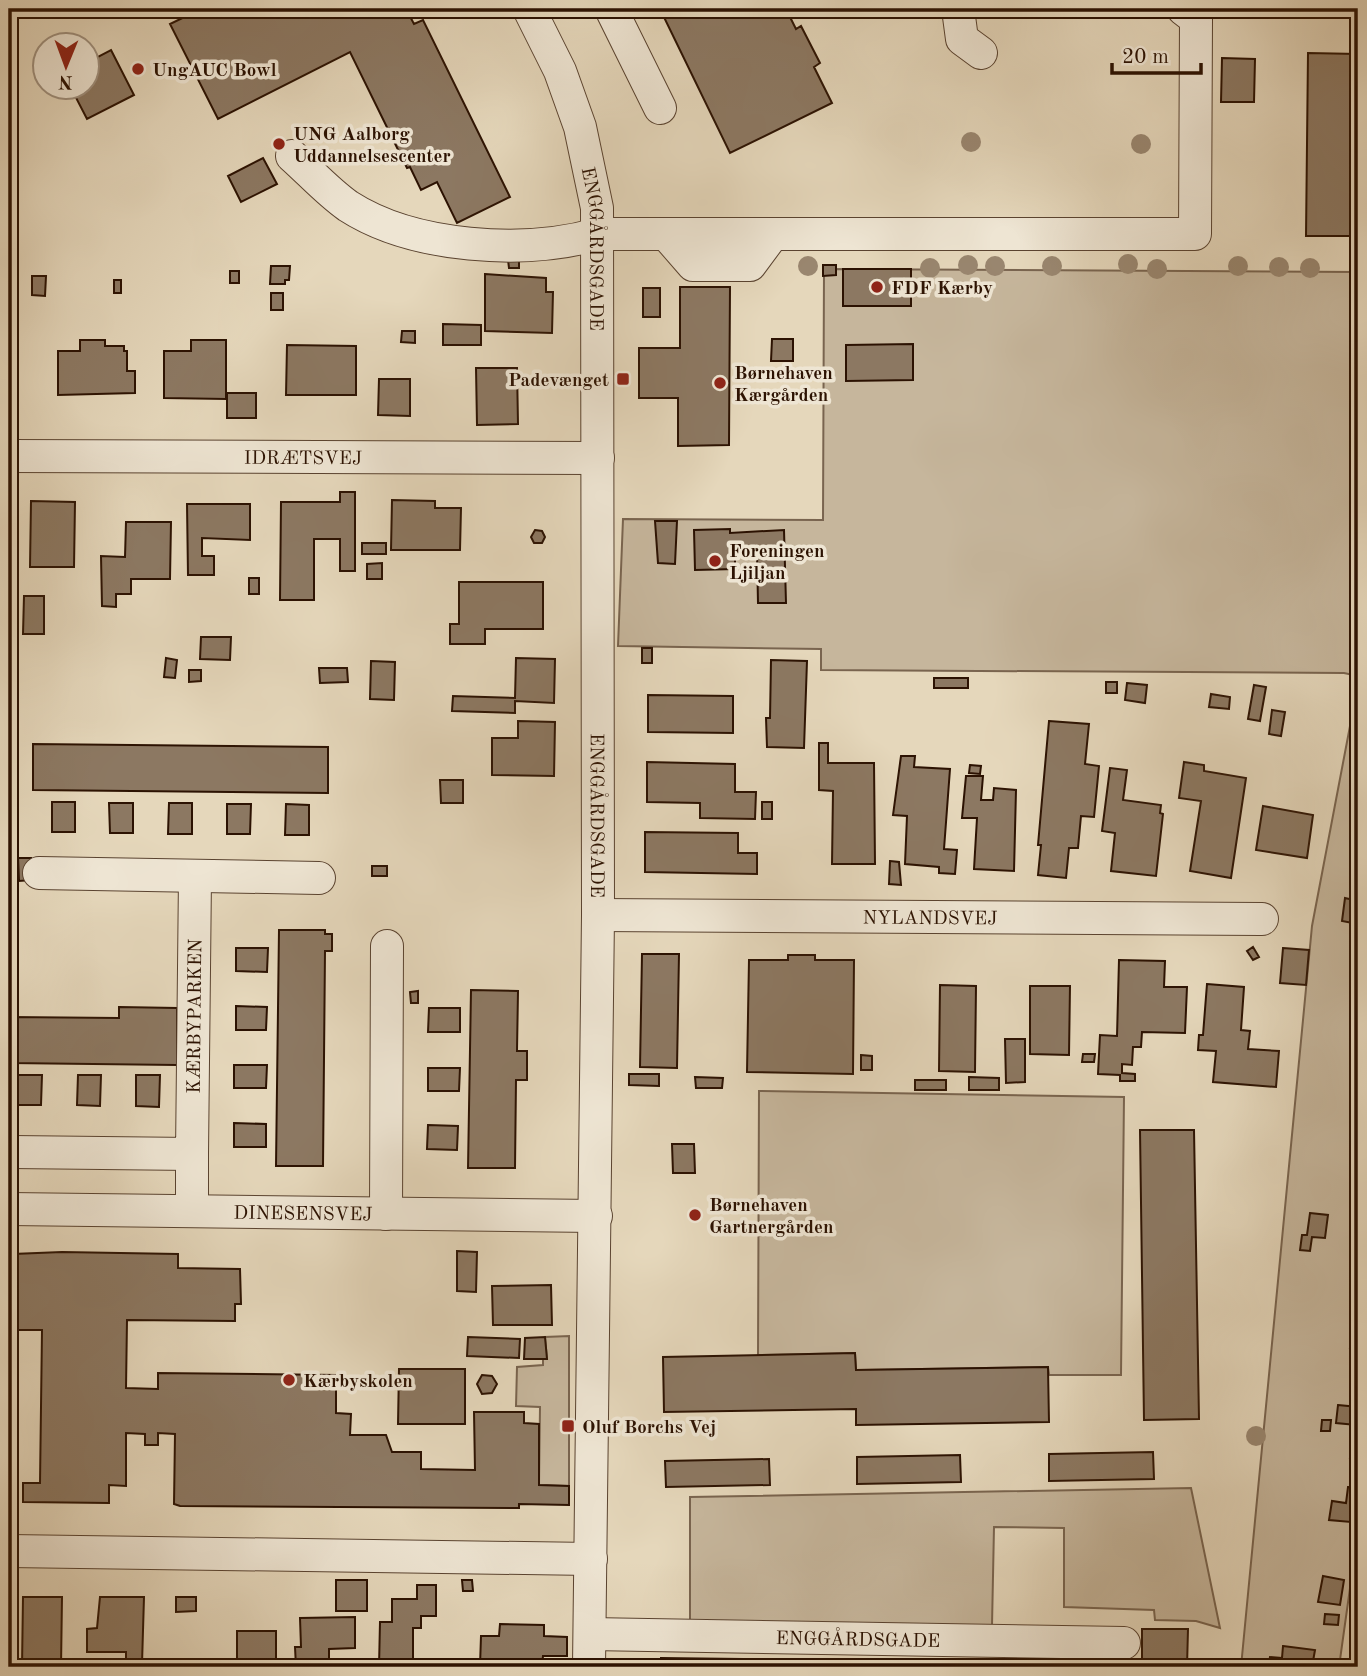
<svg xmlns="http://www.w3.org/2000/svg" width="1367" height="1676" font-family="'Old Standard TT',serif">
<rect width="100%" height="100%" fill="#e5d7bb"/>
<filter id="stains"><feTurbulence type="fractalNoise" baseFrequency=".00286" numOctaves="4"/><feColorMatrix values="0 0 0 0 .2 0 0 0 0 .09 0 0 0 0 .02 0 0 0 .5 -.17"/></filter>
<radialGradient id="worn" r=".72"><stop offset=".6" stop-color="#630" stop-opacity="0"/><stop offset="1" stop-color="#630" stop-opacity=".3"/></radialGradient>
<!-- green -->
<path fill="#c6b69c" stroke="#79644f" stroke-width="2" d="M824,269L1358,272V676L1344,673L821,670V649L618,646L623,519L823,520Z
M1358,684V1531L1339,1667H1241L1312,926Z
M759,1091L1124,1097L1121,1375H1049L1048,1367L856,1370L855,1353L758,1355Z
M569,1336V1421L565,1422V1433H569V1486L539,1485L540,1407L516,1406L517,1367L543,1365V1359H547L545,1337Z
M1191,1488L1220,1628L1196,1621L1155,1620L1154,1610L1064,1607V1528L994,1527L992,1626L690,1624V1497Z"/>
<!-- building -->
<path fill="#8c7862" stroke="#2c1202" stroke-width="2" d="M201,9H406L414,24L423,20L510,197L457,223L437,182L421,190L410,167L407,168L350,52L218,119L170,24Z
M660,9H786L796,29L801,26L820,63L814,67L832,103L730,153Z
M968,9H1162V11Z
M111,50L134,95L87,119L71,88H88V62Z
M1308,53L1358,54V236H1306Z
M1222,58L1255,59L1254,102H1221Z
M263,158L277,184L241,202L228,176Z
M519,259V268H509L508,260Z
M823,265H836V275L823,276Z
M271,266H290L289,280H285V284H270Z
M843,269H911V306H843Z
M230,271H239V283H230Z
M485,274L546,278V292H553L552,333L485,331Z
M32,276H46L45,296L32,295Z
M114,280H121V293H114Z
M680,287H730L729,445L678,446V398H639V348H680Z
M643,288H660V317H643Z
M271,293H283V310H271Z
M9,317H17V397H9Z
M443,324L481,325V345H443Z
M402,331H415V343L401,342Z
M772,339H793V361H771Z
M80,340H105V346H124V351H127V371H135V393L58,395V351H80Z
M191,340H226V399L164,398V351H191Z
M913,344V380L846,381V345Z
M287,345L356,346V395H286Z
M476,368H517L518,424L477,425Z
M379,379H410V416L378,415Z
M227,393H256V418H227Z
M340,492H355V571H340V539H314V600H280L281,502H340Z
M392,500L435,501V508H461L460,550H391Z
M31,501L75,502L74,567H30Z
M187,504H250V540L202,538V556H214V575H188Z
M655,521H677L675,564L658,563Z
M126,522H171L170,579H131V594H116V607L102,606L101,556L125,557Z
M730,529V533L784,530L786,603H758L757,553H735V569L695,570L694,530Z
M535,530L542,531L545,537L542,543H534L531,537Z
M362,543H386V554H362Z
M382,563V579H367V564Z
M249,578H259V594H249Z
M459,582H543V629H485V644H450V624H459Z
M24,596H44V634H23Z
M9,606H12L11,653H9Z
M201,637H231L230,660L200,659Z
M642,648H652V663H642Z
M166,658L177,660L175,678L164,677Z
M516,658L555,659L554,703L515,701V713L452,711L453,696L515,698Z
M771,660L807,661L804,748L767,747L766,718H770Z
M371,661L395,662L394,700L370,699Z
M319,668H347L348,682L320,683Z
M189,670H201V681L189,682Z
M934,678H968V688H934Z
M1106,682H1117V693H1106Z
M1127,683L1147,685L1145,703L1125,700Z
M1254,685L1266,687L1260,721L1248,719Z
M1211,694L1230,697L1229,709L1209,707Z
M648,695L733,696V733L648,732Z
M1272,710L1285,712L1281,736L1269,734Z
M518,721L555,722L554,776L492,775V738H518Z
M1049,721L1089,724L1085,764L1099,766L1094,817L1081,816L1078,848H1069L1066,878L1038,875L1041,845H1038Z
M819,743H828V763H874L875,864H832L833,791L819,790Z
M33,744L328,747V793L33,790Z
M901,756H915L914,767L950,769L944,849L957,850L955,874L939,873V867L905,864L907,816L893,815Z
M647,762L735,764V792H756L755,819L700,818V803L647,802Z
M1184,762L1204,765V771L1246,778L1231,878L1190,871L1201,801L1179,798Z
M970,765L981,766L980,774L969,773Z
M1110,768L1127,770L1123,800L1161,805L1160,813L1163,814L1156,876L1111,871L1115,833L1102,831Z
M966,776H983L981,800H993L994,788L1016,790L1014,871L974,869L977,818H962Z
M440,780H463V803H441Z
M52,802H75V832H52Z
M762,802H772V819H762Z
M109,803H133V833H110Z
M169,803H192V834H168Z
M227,804H251L250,834H227Z
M286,804L309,805V835H285Z
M1263,806L1313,815L1307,858L1256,850Z
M645,832L738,833V853H757V874L645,872Z
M18,858H31L32,880L19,881Z
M890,861L899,862L901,885L889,884Z
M372,866H387V876H372Z
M1345,898L1358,901V924L1342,921Z
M279,930H325V934H332V951H325L323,1166H276Z
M1253,947L1259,957L1253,960L1247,951Z
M236,948H268L267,972L236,971Z
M1283,948L1309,950L1306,985L1280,983Z
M642,954H679L677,1068L640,1067Z
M788,955H815V960H854L853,1074L747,1072L749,960H788Z
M1119,960L1165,961L1164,987H1187L1185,1033L1142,1032L1141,1047H1133L1132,1065L1122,1064V1073L1135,1074V1081H1120V1075L1098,1074L1100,1035L1117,1036Z
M1207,984L1244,987L1241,1030L1250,1031L1248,1049L1279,1051L1276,1087L1213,1082L1216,1051L1198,1050L1199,1035H1203Z
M940,985L976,986L975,1072L939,1071Z
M1030,986H1070L1069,1055L1030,1054Z
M471,990L518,991L517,1051H527V1080H516L515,1168H468Z
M418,991V1003H411L410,992Z
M236,1006L267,1007L266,1030H236Z
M119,1007L177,1008V1065L9,1063V1017L119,1018Z
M429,1008H460V1032H428Z
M1005,1039H1025V1082L1006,1083Z
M1083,1054H1095L1094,1062H1082Z
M861,1055L872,1056V1070H861Z
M234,1065H267L266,1088H234Z
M428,1068H460L459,1091H428Z
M629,1074H659V1086L629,1085Z
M18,1075H42L41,1105H18Z
M78,1075H101L100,1106L77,1105Z
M136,1075H160L159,1107L136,1106Z
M695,1077L723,1078L722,1088H696Z
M969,1077L999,1078V1090H969Z
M915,1080H946V1090H915Z
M234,1123L266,1124V1147H234Z
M428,1125L458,1126L457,1150L427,1149Z
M1140,1130H1194L1199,1419L1144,1420Z
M672,1144H694L695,1173H673Z
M1310,1213L1328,1215L1325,1238L1312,1237L1310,1251L1300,1250L1302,1235H1307Z
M457,1251L477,1252L476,1292L457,1291Z
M62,1252L178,1254V1268L240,1269L241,1304H235V1321L127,1320L126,1388L158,1389V1373L336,1375V1413L351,1414L350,1435H386L392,1452H421V1469L475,1470L474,1412H524V1423L539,1424V1485L569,1486V1505L519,1504V1508L180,1506L174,1504L175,1434L158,1433V1445H145V1434L126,1433V1486L109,1485V1503L23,1502V1483H40L42,1330H12L13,1254Z
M551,1285L552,1325H493L492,1286Z
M1352,1334L1358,1335V1349L1350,1348Z
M468,1337L520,1339L519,1358L467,1356Z
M545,1337L547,1359H524L525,1338Z
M855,1353L856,1370L1048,1367L1049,1422L856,1425V1409L664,1412L663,1357Z
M399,1369H465V1424H398Z
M482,1375L492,1376L497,1384L492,1393L482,1394L477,1384Z
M1338,1405L1358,1407L1356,1425L1336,1423Z
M1322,1420H1331L1330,1431H1321Z
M565,1421H570V1433H565Z
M1352,1443L1358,1444V1459L1350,1458Z
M1153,1452L1154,1479L1049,1481V1454Z
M960,1455L961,1482L857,1484V1457Z
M769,1459L770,1485L666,1487L665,1461Z
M1348,1487L1358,1488L1357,1508H1353L1351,1522L1329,1520L1332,1501L1346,1503Z
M1323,1576L1344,1580L1340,1605L1318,1602Z
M336,1580H367V1611H336Z
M462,1580H472L473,1591H463Z
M417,1585H436V1616H421V1628H413V1667H379L380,1622H392V1599H417Z
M23,1597H62L61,1667H22Z
M100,1597H144L142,1664H126V1652H87V1629L97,1628Z
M176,1597H196V1611L176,1612Z
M1325,1614L1339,1615L1338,1625L1324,1624Z
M355,1617V1648L329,1649V1667H296L295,1647H301L300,1618Z
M500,1624L544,1625V1636L567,1637V1656H543L542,1666L532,1667H438V1665L480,1666L481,1636H499Z
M1142,1629H1188L1187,1667H661V1658L1142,1664Z
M237,1631H276V1667H237Z
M1283,1646L1315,1650L1312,1667H1268L1270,1657L1282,1658Z"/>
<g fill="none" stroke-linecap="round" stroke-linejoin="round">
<defs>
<g id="minor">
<path id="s1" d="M529,9L560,71L580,127L597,208L598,915L589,1667"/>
<path d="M611,9L660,108"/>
<path d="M958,9L962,39L981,53"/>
<path d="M292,156C310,172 328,192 348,206C413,248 524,255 598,234H1195L1196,19L1183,9"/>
<path d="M666,234L693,265H750L773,234"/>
<path id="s2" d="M9,456L598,458"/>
<path d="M39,873L319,878"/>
<path id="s3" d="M598,915L1262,919"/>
<path id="s4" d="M12,1152L192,1154L195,876"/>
<path id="s5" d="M9,1209L596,1216"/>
<path d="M192,1211V1154"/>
<path d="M386,1214L387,946"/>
<path d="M9,1551L591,1559"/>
<path id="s6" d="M590,1634L1124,1643"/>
</g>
</defs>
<!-- minor casing -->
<use href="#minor" stroke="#5a4330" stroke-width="34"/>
<!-- minor -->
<use href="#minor" stroke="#eee5d3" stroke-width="32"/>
</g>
<!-- trees -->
<g fill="#99866f">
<circle cx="971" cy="142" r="10"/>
<circle cx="1141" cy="144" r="10"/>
<circle cx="1128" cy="264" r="10"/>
<circle cx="968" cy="265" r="10"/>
<circle cx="808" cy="266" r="10"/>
<circle cx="995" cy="266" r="10"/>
<circle cx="1052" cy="266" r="10"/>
<circle cx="1238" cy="266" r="10"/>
<circle cx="1279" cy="267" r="10"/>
<circle cx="930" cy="268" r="10"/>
<circle cx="1310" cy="268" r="10"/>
<circle cx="1157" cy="269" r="10"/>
<circle cx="1256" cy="1436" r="10"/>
</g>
<!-- markers -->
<g fill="#8f2418" stroke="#eee5d3" stroke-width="2.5">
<circle cx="138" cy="69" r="7"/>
<circle cx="279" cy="144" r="7"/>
<circle cx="877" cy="287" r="7"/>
<rect x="616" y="372" width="14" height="14" rx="3.5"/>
<circle cx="720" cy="383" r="7"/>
<circle cx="715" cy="561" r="7"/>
<circle cx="695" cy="1215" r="7"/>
<circle cx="289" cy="1380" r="7"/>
<rect x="561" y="1419" width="14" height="14" rx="3.5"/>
</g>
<g text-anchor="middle" stroke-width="7" stroke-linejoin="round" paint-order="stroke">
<!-- poi labels -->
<g font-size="19" font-weight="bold" fill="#2c1202" stroke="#eee5d3" text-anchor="start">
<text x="152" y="76">UngAUC Bowl</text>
<text x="293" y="140">UNG Aalborg<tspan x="293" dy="22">Uddannelsescenter</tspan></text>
<text x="891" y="294">FDF Kærby</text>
<text x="734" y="379">Børnehaven<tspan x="734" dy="22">Kærgården</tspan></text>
<text x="609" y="386" text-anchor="end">Padevænget</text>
<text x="729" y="557">Foreningen<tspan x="729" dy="22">Ljiljan</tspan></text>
<text x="709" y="1211">Børnehaven<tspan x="709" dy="22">Gartnergården</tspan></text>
<text x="303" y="1387">Kærbyskolen</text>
<text x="582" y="1433">Oluf Borchs Vej</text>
</g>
<!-- street labels -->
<g font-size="19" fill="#2c1202" stroke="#eee5d3">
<text dy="7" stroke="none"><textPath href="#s1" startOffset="252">ENGGÅRDSGADE</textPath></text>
<text dy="7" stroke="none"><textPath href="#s2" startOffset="294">IDRÆTSVEJ</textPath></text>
<text dy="7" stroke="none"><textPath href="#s1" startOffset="819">ENGGÅRDSGADE</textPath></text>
<text dy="7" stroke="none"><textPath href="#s3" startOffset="332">NYLANDSVEJ</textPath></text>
<text dy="7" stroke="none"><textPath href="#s4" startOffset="318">KÆRBYPARKEN</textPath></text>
<text dy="7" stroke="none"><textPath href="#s5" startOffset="294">DINESENSVEJ</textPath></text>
<text dy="7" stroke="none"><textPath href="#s6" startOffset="268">ENGGÅRDSGADE</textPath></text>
</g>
</g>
<!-- margin -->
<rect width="1367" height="1676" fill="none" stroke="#e5d7bb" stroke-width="35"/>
<rect x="10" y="10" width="1346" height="1655" fill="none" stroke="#2c1202" stroke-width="3.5"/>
<rect x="18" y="18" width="1332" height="1641" fill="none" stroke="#2c1202" stroke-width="2"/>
<!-- north arrow -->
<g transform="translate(66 66) rotate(181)"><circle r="33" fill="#eee5d3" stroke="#a0917f" stroke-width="2"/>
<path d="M0-5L12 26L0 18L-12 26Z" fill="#8f2418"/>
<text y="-10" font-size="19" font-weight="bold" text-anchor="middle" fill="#2c1202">N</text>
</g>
<!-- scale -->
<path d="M1112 63v10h89v-10" fill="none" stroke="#2c1202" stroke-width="3.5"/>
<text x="1122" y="63" font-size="21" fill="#2c1202" stroke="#eee5d3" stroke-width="5" paint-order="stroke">20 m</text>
<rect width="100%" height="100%" filter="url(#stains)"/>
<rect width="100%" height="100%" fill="url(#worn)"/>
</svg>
